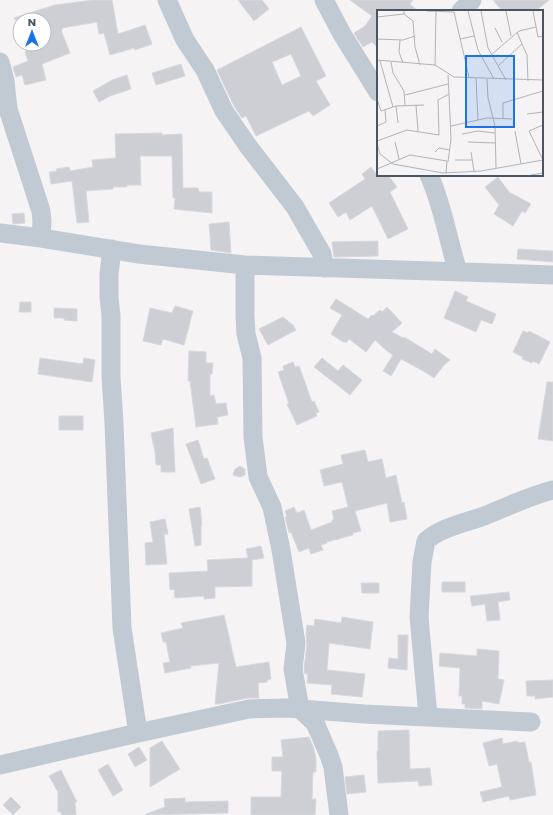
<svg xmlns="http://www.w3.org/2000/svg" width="553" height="815" font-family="Poppins,sans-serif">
<rect width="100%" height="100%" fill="#f5f3f3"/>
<!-- building -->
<path fill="#cdcfd5" stroke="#d7d9de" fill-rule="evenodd" d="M93,0H112L118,34L145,25L152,44L135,50L134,48L110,55L104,33L99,34L97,22L62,28L63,29L61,30L70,53L42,64L46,80L25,85L22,75L16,77L13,67L28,61L25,52L44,46V20H15L14,18L55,5Z
M238,0H262L269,9L254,21Z
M350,0H413L410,4L418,11H378V48L372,42L363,47L354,33L365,26L372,16Z
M493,0H549L536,11H502Z
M301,27L326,76L316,81L330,105L313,116L309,111L256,136L246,116L242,118L234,106L217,70ZM291,54L301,76L282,85L272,62Z
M181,64L185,76L156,85L152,73Z
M127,75L131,89L110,96L99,102L93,91L112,80Z
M162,133V135L182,134L183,188H198L199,192H212V213L174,209L175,198H173L172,156H140L141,185H127V187H113V189L86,191L89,222L77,223L72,181L51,184L49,172L57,171L56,169L69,167L70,171L93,167L92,160L116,158L115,134Z
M371,167L377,175H388L397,187L390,192L408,229L388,239L372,206L350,220L346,212L338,217L329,203L365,179L362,174Z
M498,177L509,192L531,204L525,213L522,211L513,226L494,214L499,205L485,187Z
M24,213L25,223L13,224L12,214Z
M229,222L231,253L211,250L209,224Z
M378,241V256L334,257L332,242Z
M518,249L553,251V262L517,259Z
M455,291L468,297L466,301L496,314L492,324L481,320L476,332L444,318Z
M336,299L368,319L372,315L373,316L380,310L382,312L387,307L402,323L392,332L403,338L404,337L432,354L435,349L450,360L444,365L434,378L425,372L401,359L391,376L383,371L393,355L387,351L375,340L366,352L349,339L347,342H343L331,334L342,315L330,308Z
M20,302H31V312H19Z
M175,306L193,311L184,345L163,339L161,345L143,341L150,308L172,313Z
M54,308L77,309V321L64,320V318H54Z
M283,317L293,325L296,330L268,345L259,329Z
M523,331L528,333L529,331L550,342L539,364L533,361L532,363L522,359L523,357L513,352Z
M189,351L206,352V363H213L212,374H210V396L214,395L216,404L226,403L228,415L217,417L218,424L196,427L190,381H188Z
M40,358L83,364L84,358L95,360L92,382L38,374Z
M322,358L338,371L343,365L362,380L350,395L314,367Z
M293,362L295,367L299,366L312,402L314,401L319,412L316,413L317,416L297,425L287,404H289L278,372L284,370L283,366Z
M547,382H553V441L538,439Z
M59,416H83V430H59Z
M173,428L175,472H161V465H156L155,452L151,433Z
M198,440L204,459L207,458L215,479L201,484L186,444Z
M365,450L368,462L382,459L386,478L396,475L402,503L404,502L407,519L390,522L387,503L355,511L361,531L353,533V535L327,542V543L321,545L323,550L311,554L309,548L299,552L291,532L289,533L285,517H287L285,511L294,507L297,513L304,510L311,530L332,522V520L334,519L332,511L348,507L342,482L324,486L320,470L343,464L341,455Z
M240,466L245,469V475L240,477L233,475L235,469Z
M200,507L202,525L201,526V545L195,546L189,509Z
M165,519L168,534H164L167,564L146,565L145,543L153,542L150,522Z
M261,546L264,558L252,560V586L215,587V598L204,599V596L175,598L174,589L170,590L169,573L208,571L207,560L248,558L246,549Z
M442,582H465V592H442Z
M361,583H379V593H362Z
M509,592L510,600L498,602L500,620L487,621L485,604L472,606L470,596Z
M224,615L236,667L269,662L271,679L267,680V682L258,683L259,698H247L219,704H215L219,663L190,666L191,668L165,673L163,663L170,662L166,642H163L161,633L183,628L181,623Z
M342,617L373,622L370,649L329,643L327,670L365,674L362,697L331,694L332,685L307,683L308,674H305L304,669L307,644L306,635L307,625L314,626L315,619L341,623Z
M398,635H408L407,670L388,668L389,658L398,659Z
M477,649L499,651L498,679L504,680L499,704L482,701V709L465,708V704H462V696H459L460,668L439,666L440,653L477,656Z
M553,680V697L535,699V696H527L526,681Z
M409,730L410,769L430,768L432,785L419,786L418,781L378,783L377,751H378V731Z
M309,737L314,749L316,759V772H313L312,799H316L315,815H251V797H281L282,771H272V757H283L281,740Z
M502,738L503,744L517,741L518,743L525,742L529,762H531L536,795L510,800L509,796L483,802L480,792L502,787L497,764L489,766L483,743Z
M162,741L180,769L150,787V748Z
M139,747L147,760L135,767L128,754Z
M108,764L123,790L113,796L98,770Z
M61,770L77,802H75L76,815H61V812H58V792L49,776Z
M364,775L366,792L347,794L345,777Z
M11,797L21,807L13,815L3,805Z
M185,798V802L228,801V813L146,815V814L165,807L164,799Z"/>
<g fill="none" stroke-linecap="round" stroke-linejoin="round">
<!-- minor -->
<path stroke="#c1cad2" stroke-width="19" d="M167,0L185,40L205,70L224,111L248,146L295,207L322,254L325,268
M324,0L342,34L378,92
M461,11L472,0
M0,62L5,81L8,109L41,211L42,221L41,238
M429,175C443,206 448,240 458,272
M0,233L41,238L139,254L245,265L553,275
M112,249L109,274V298L111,315V376L114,423L122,628L138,733
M245,265V316L246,334L252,358L253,437L258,477L272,507L281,550L296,643L293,669L300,709L315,723L329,755L333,767L339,815
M428,716L419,617L422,562L426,541C441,527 465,523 484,516C507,507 529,496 553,490
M0,765L138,733L249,709L288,708L364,714L531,722"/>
</g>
<!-- overview -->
<g transform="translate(377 10)">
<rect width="166" height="166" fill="#f5f3f3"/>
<path fill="none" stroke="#b1b4b9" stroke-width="1" d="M27,1V4L36,11L38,37L43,55M50,1L77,2L92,67M91,1L101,40L117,69M104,1L111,38L129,70M129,1L134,26M156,1L161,27L166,26M0,7L27,4M118,18L125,32M140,22L145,34M0,29L26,30L38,26M83,29L97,26M23,30L22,42L26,53M115,44L142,21L159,17M0,50L58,55L77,67L166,70M3,51L16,97M14,52L16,63L27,81L28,96M122,55L145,34L150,45L151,71M58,56L59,2M99,68L101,110M110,69L111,88L118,116L119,158M166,70V115M28,85L71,74M0,89L4,101L19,96L47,95M39,95L41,121M19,96L21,113M150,104L166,102M126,109V93L166,81M0,116L9,112L8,100M74,116L110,108L135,109M138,121L144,154M85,124L101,121L118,123M0,131L30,120L62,125L61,90L72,84L71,65M18,132L22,149M91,132L118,133M0,134L3,144L16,154L66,163L104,161L166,150L152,121L166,115M58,142L62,138L73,140M94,142L97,161M78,150H95M71,152L74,129L72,84M0,159L33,145L70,151L69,163M154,165L166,163"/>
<path fill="#1a73e8" fill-opacity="0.15" stroke="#1a73e8" stroke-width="2" d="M89,46H137V117H89Z"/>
<rect width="166" height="166" fill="none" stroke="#4a5661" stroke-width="2"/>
</g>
<!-- north arrow -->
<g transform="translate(32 32)"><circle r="19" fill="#ffffff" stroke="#b7bbc0"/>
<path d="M0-3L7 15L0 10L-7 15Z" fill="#1a73e8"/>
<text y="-6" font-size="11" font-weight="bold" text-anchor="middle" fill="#4a5661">N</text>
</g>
</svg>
